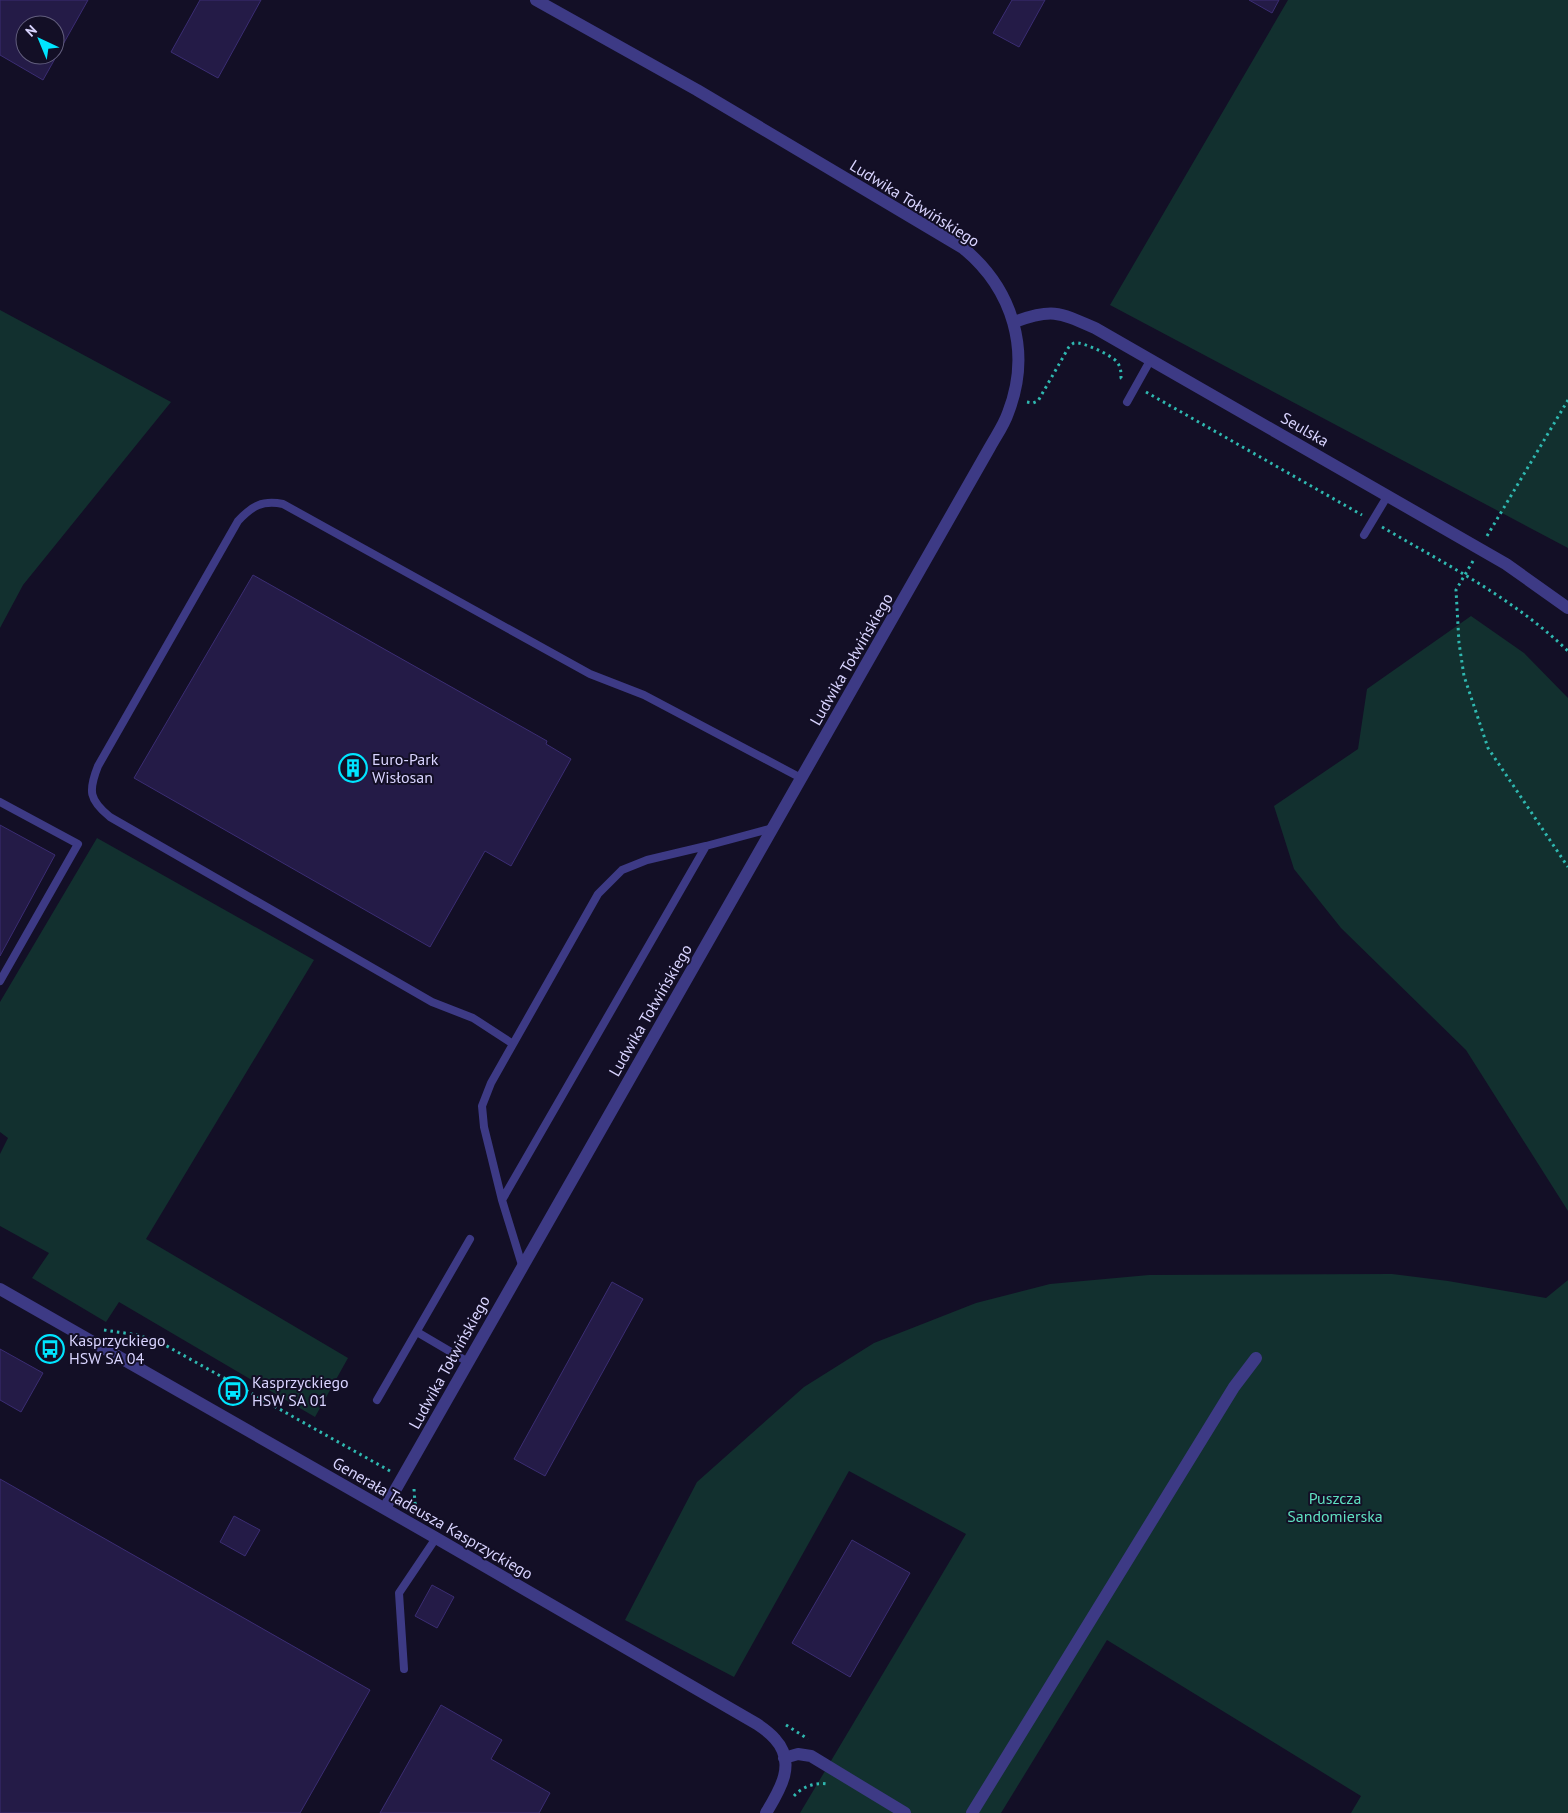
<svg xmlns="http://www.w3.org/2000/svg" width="1568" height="1813" font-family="'PT Sans',sans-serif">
<rect width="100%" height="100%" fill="#130f26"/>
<!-- green -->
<path fill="#12302f" d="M1288,0H1568V548L1110,305Z
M0,310L171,402L23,585L0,628Z
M1471,616L1524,653L1568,698V1211L1466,1050L1341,928L1294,869L1274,806L1358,749L1367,689Z
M97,838L314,960L146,1239L348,1358L315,1417L119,1302L106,1322L32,1278L49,1253L0,1226V1154L8,1138L0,1132V1002Z
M1392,1274L1448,1281L1546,1298L1568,1280V1813H1351L1361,1796L1107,1640L1001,1813H800L966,1534L849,1471L734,1677L625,1620L697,1482L804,1387L874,1343L976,1303L1050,1284L1149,1275Z"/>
<!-- building -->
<path fill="#241b47" stroke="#3b2d73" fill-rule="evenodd" d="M0,0H88L43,80L0,55ZM25,25H55V55H25Z
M200,0H261L218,78L171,52Z
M1012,0H1045L1019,47L993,33Z
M1249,0H1279L1272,13Z
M253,575L547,741L546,744L571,759L511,866L485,851L430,947L134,778Z
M0,825L55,855L0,956Z
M612,1282L643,1299L545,1476L514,1459Z
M0,1349L43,1373L21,1412L0,1400Z
M0,1479L370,1690L300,1813H0Z
M234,1516L260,1530L245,1556L220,1542Z
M852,1540L910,1573L850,1677L792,1643Z
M432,1585L454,1597L437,1628L415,1616Z
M441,1705L502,1740L491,1759L550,1793L539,1813H380Z"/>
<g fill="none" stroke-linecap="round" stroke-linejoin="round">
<!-- path -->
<path stroke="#2fb8b0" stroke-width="3" stroke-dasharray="2.5 4" stroke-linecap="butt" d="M1146,392L1362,515
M1027,402L1033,403L1038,401L1066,352C1068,348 1070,345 1074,343C1082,341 1113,356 1117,362C1121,367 1121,372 1121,378L1125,380
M1382,527C1447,565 1513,598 1568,651
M1487,536L1568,400
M1473,561L1456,590L1459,643L1464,676L1488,748L1568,867
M104,1330L138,1335L165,1345L390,1471
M414,1489L415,1503L418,1509
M786,1725L808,1739
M794,1796C802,1787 815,1782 827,1784"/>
<!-- service -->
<path stroke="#3d3a85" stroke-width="8" d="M1127,402L1151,359
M1364,535L1388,495
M0,802L78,844L0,981
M513,1044L473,1018L432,1002L110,817C89,800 88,791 98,766L238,521C252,506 262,500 283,504L590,674L644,695L801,778
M502,1200L484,1127L482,1106L491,1083L598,894L622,870L647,860L706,846
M522,1265L502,1200L706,846L773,828
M417,1332L468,1362
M377,1400L470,1239
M404,1669L399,1593L436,1538"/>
<!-- minor -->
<path stroke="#3d3a85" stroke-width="12" d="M1014,322C1052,308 1059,312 1095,328L1506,564L1568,608
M0,1289L436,1538L757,1724C763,1728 770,1733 775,1739C797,1763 780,1790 766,1813
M385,1508L990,447C996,436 1004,425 1008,413C1032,352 1013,289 963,248L697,90L536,0
M784,1758L798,1754L811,1756L905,1813
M972,1813L1234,1387L1256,1358"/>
</g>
<!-- icons -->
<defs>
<symbol id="building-ring" viewBox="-11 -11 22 22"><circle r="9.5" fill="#130f26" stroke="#00e5ff" stroke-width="1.5"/><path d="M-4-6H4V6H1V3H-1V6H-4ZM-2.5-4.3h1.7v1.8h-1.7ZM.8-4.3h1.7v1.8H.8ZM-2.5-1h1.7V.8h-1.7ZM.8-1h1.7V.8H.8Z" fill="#00e5ff"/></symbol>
<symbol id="bus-ring" viewBox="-11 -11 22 22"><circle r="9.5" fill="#130f26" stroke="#00e5ff" stroke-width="1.5"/><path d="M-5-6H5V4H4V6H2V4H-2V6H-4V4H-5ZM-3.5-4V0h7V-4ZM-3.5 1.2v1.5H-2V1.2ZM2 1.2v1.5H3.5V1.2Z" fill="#00e5ff"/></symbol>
</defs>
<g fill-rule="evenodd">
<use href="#building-ring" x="337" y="752" width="32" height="32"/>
<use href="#bus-ring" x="34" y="1333" width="32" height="32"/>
<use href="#bus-ring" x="217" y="1375" width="32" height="32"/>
</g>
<g text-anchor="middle" stroke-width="4" stroke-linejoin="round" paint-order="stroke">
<!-- street labels -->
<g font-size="16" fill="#d9d4ff" stroke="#130f26">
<text transform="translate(915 203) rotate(32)" y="6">Ludwika Tołwińskiego</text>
<text transform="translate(1305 429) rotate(30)" y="6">Seulska</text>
<text transform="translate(851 659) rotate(-60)" y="6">Ludwika Tołwińskiego</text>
<text transform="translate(650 1010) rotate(-60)" y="6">Ludwika Tołwińskiego</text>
<text transform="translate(449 1362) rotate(-61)" y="6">Ludwika Tołwińskiego</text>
<text transform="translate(433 1518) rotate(30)" y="6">Generała Tadeusza Kasprzyckiego</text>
</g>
<!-- poi labels -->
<g font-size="16" fill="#d9d4ff" stroke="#130f26" text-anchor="start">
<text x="372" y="765">Euro-Park<tspan x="372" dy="18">Wisłosan</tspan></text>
<text x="69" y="1346">Kasprzyckiego<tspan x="69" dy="18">HSW SA 04</tspan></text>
<text x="252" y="1388">Kasprzyckiego<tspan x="252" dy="18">HSW SA 01</tspan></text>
</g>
<!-- park labels -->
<g font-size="16" fill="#5fe0c0" stroke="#130f26">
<text x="1335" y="1504">Puszcza<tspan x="1335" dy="18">Sandomierska</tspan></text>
</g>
</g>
<!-- north arrow -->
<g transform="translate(40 40) rotate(316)"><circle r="24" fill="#130f26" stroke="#625e7d"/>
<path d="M0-4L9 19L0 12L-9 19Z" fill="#00e5ff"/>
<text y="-8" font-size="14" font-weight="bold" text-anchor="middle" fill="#d9d4ff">N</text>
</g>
</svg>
